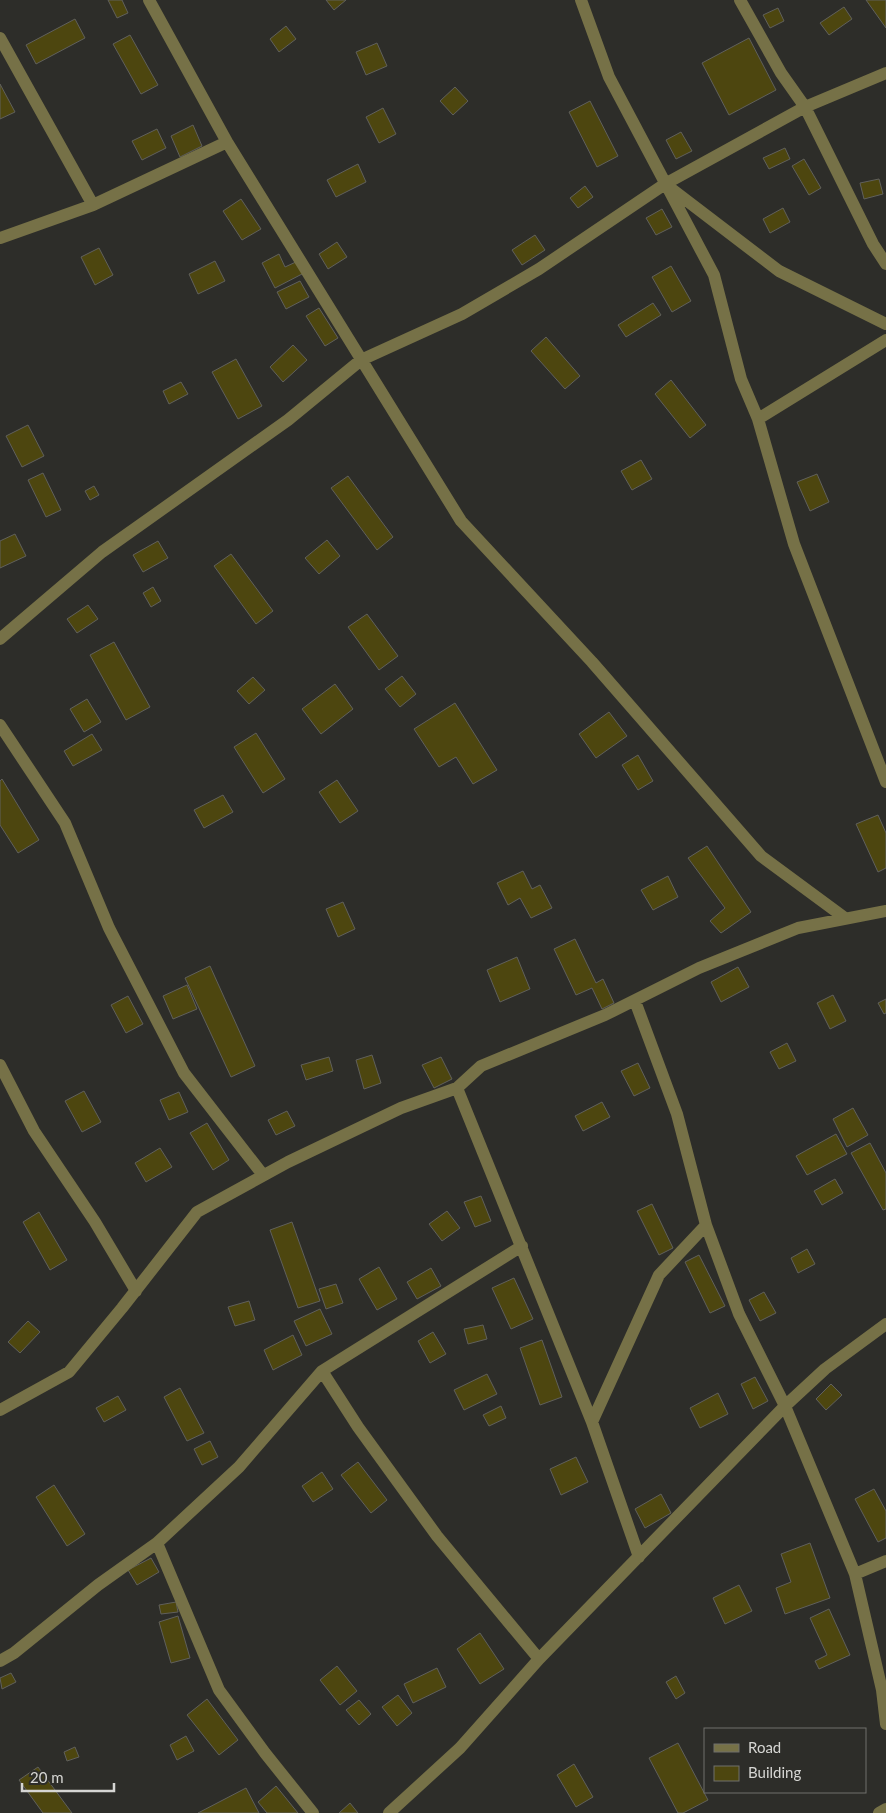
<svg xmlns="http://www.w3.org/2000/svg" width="886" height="1813" font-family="Lato,sans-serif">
<rect width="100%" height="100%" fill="#2d2d29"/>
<!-- building -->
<path fill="#4d460f" stroke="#60605c" d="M108,0H122L128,13L117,18Z
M326,0H346L334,10Z
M866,0H886V28Z
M844,7L852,19L829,35L820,23Z
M778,8L784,21L770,28L763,15Z
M75,19L85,38L36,64L26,45Z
M286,26L296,39L279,52L270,39Z
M130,35L158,85L141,94L113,44Z
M749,38L776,90L729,115L702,63Z
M377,43L387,66L366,75L356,52Z
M0,84L15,112L0,119Z
M455,87L468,101L453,115L440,101Z
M590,101L618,156L597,167L569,112Z
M383,108L396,134L379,143L366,117Z
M193,125L202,146L180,157L171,136Z
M157,129L166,148L142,160L132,141Z
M681,132L692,151L676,159L666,140Z
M785,148L790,159L769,169L763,158Z
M804,159L821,188L809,195L792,166Z
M358,164L366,182L336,197L327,180Z
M879,179L883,194L864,199L860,183Z
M585,186L593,197L578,208L570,198Z
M241,199L261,229L242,240L223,211Z
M783,208L790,222L770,233L763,219Z
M662,209L672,227L656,235L646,218Z
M535,235L545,250L522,265L512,250Z
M337,242L347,257L328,269L319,254Z
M99,248L113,275L95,285L81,257Z
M279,254L285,267L298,261L304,273L275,288L262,263Z
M215,261L225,281L198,294L189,274Z
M671,266L691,301L672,312L652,277Z
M300,281L309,297L286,309L277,292Z
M653,303L661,315L626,337L618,325Z
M319,308L338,338L325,346L306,316Z
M546,337L580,376L565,389L531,351Z
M293,345L307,360L283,382L270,367Z
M236,359L262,406L238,419L212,372Z
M671,380L706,425L690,438L655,394Z
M181,382L188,394L169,404L163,391Z
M28,425L44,456L22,467L6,436Z
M641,460L652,479L632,490L621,471Z
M43,473L61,510L46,517L28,480Z
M817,474L829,502L810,511L797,482Z
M348,476L393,537L377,550L331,488Z
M94,486L99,495L90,500L85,491Z
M15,534L26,556L0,568V541Z
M327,540L340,556L319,574L305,558Z
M158,541L168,558L143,572L133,555Z
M231,554L273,611L256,624L214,566Z
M153,587L161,601L151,607L143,593Z
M88,605L98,619L77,633L67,619Z
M367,614L398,656L379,670L348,627Z
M114,642L150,707L126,720L90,655Z
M402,676L416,694L400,707L385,689Z
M253,677L265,690L249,704L237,691Z
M335,684L353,709L321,734L302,709Z
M87,699L101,722L84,732L70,709Z
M455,703L497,770L473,784L456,757L439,767L414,729Z
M609,712L627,736L596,758L579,734Z
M256,733L285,779L263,793L234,747Z
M92,734L102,750L73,766L64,751Z
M638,755L653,781L638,790L622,765Z
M2,779L39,840L18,853L0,825V781Z
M337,780L358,811L340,823L319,792Z
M223,795L233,812L204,828L194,810Z
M878,815L886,833V868L878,872L856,824Z
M707,846L751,912L721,933L710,921L725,908L688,858Z
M523,871L532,889L540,885L552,908L531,918L520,898L508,905L497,883Z
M668,876L678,897L653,910L641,890Z
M343,902L355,929L338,937L326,909Z
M575,939L596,983L603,979L614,1003L602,1009L592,988L576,995L554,949Z
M517,957L530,989L500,1002L487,970Z
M210,966L255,1066L231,1077L185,978Z
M738,967L749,987L721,1002L711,982Z
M187,985L197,1009L173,1019L163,996Z
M833,995L846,1021L830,1029L817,1003Z
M128,996L143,1024L126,1033L111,1005Z
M886,999V1013L884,1014L878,1003Z
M787,1043L796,1061L779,1069L770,1052Z
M372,1055L381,1083L364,1089L356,1060Z
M329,1057L333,1071L306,1080L301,1065Z
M441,1057L452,1079L434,1088L422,1065Z
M638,1063L650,1088L634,1096L621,1071Z
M84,1091L101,1122L82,1132L65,1101Z
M179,1092L188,1112L169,1120L160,1100Z
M602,1102L610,1117L583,1131L575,1116Z
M853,1108L868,1135L847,1147L833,1119Z
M287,1111L295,1126L276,1135L268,1120Z
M207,1123L229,1160L213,1170L190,1133Z
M836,1134L847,1154L807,1175L796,1156Z
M870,1143L886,1173V1209L883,1210L851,1153Z
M160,1148L172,1167L146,1182L135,1163Z
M835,1179L843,1193L822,1205L814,1191Z
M481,1196L491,1221L475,1227L464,1202Z
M652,1204L673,1248L659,1255L637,1211Z
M447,1211L460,1228L442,1241L429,1224Z
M39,1212L67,1260L50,1270L23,1222Z
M292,1222L320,1301L298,1308L270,1230Z
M807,1249L815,1264L798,1273L791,1258Z
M699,1255L725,1306L710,1313L685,1262Z
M379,1267L397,1299L377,1310L359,1279Z
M431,1268L441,1286L417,1299L407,1282Z
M514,1278L533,1319L511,1329L492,1288Z
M336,1284L343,1303L326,1309L319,1289Z
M764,1292L776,1313L760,1321L749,1300Z
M249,1301L255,1320L235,1326L228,1307Z
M320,1309L332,1334L306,1346L294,1321Z
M28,1321L40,1332L20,1353L8,1342Z
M483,1325L487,1339L468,1344L464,1329Z
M433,1332L446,1354L430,1363L418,1341Z
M293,1335L302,1355L273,1370L264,1350Z
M542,1340L562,1397L540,1405L520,1348Z
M487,1374L497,1394L464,1410L454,1390Z
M755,1377L768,1401L753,1409L741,1384Z
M831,1384L842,1395L826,1410L816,1399Z
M180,1388L204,1433L187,1441L164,1397Z
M718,1393L728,1414L700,1428L690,1408Z
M118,1396L126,1410L104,1422L96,1408Z
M501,1406L506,1418L489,1426L483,1415Z
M210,1441L218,1457L202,1465L194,1449Z
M576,1457L588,1482L561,1495L550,1469Z
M358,1462L387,1500L371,1513L341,1475Z
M322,1472L333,1489L313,1502L302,1486Z
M54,1485L85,1534L67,1546L36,1497Z
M874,1489L886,1511V1538L878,1542L855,1499Z
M661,1494L671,1513L645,1528L635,1509Z
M810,1543L830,1598L785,1614L776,1588L791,1582L781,1554Z
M151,1558L159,1572L137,1585L128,1570Z
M739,1585L752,1611L725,1624L713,1598Z
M176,1602L178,1612L161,1614L159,1605Z
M829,1609L850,1655L819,1669L815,1661L827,1655L810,1618Z
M178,1616L190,1658L171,1663L159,1622Z
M480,1633L504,1669L480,1684L457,1649Z
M337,1666L357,1691L340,1705L320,1680Z
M437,1668L446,1687L413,1703L404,1684Z
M11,1673L16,1682L2,1689L0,1678Z
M676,1676L685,1693L676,1699L666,1682Z
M398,1695L412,1713L397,1726L382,1707Z
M207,1699L238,1740L219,1755L187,1715Z
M359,1700L371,1714L359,1725L346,1710Z
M186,1736L194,1751L177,1760L170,1745Z
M678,1743L708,1800L683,1813H678L649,1758Z
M75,1747L79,1757L67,1761L64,1752Z
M574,1764L593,1797L576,1807L557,1775Z
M38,1767L72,1813H43L19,1780Z
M276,1786L298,1813H267L258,1802Z
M246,1788L259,1813H198Z
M350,1803L358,1813H339Z"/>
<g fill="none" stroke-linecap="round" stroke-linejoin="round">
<!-- minor -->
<path stroke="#767147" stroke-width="12" d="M149,0L227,142L461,521L592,662L761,856L845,918
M581,0L609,77L714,275L741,379L758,419L794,544L886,782
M740,0L781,73L805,107L873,244L886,264
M0,38L93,205
M669,187L779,271L886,324
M0,238L93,205L227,142
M758,419L886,340
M0,639L102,552L288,420L361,360L462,314L539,269L665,184L805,107L886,73
M0,725L65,823L109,928L184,1073L263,1175
M0,1065L34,1131L95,1222L136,1291
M457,1088L592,1422L639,1557
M706,1225L739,1314L785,1406L855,1574L882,1690L886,1724
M322,1371L358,1427L437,1536L539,1659
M0,1410L69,1372L122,1308L197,1212L288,1162L401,1108L457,1088L481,1066L605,1015L699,968L798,928L886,911
M592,1422L659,1275L706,1225L677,1114L635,1001
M157,1543L219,1690L265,1753L313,1813
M855,1574L886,1561
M0,1661L14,1653L98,1585L157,1543L239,1467L322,1371L522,1246
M389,1813L460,1748L539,1659L785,1406L825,1369L886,1324
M879,1813L886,1809"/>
</g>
<!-- legend -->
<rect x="704" y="1728" width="162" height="65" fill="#2d2d29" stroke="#71716d"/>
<rect x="714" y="1744" width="25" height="8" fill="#767147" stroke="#71716d"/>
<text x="748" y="1753" font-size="15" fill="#d6d6d3">Road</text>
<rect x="714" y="1766" width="25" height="15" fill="#4d460f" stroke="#71716d"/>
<text x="748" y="1778" font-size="15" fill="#d6d6d3">Building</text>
<!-- scale -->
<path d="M22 1783v8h92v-8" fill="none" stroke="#d6d6d3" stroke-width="2.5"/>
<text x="30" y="1783" font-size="15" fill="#d6d6d3" stroke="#2d2d29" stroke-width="4" paint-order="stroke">20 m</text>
</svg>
